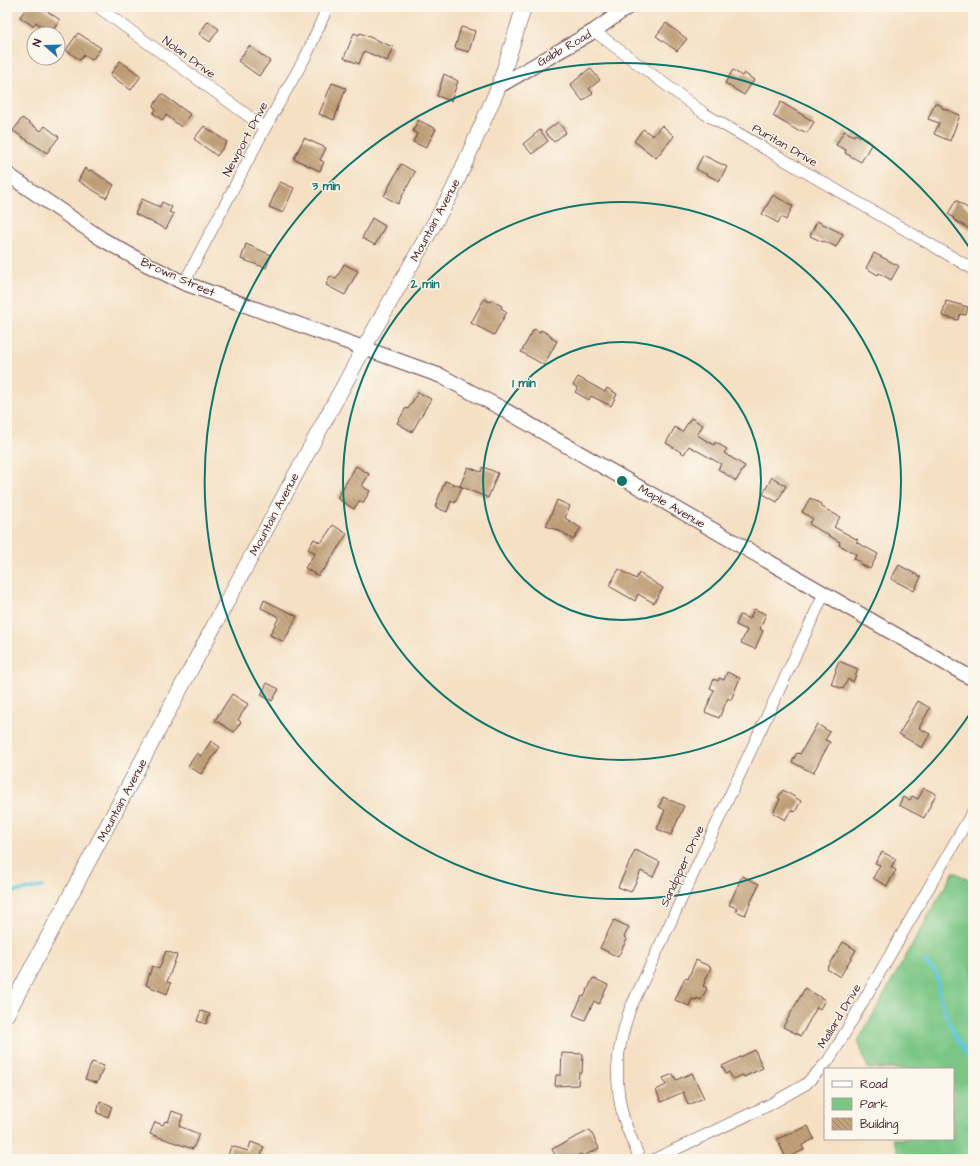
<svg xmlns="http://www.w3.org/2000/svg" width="980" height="1166" font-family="'Architects Daughter',sans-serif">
<defs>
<pattern id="building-back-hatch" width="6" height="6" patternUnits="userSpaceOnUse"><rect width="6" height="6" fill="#c2a27a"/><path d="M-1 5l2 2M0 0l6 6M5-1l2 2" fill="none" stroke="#a08364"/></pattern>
</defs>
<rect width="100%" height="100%" fill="#fbf7ec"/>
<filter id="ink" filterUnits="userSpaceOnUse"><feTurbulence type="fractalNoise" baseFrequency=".025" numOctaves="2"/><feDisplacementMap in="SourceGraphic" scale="8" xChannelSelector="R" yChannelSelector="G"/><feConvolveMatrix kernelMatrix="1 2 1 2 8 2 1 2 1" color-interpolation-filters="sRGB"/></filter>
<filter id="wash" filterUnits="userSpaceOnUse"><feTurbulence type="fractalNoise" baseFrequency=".012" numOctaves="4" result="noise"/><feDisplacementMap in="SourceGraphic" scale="16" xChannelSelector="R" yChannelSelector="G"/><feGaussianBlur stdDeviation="0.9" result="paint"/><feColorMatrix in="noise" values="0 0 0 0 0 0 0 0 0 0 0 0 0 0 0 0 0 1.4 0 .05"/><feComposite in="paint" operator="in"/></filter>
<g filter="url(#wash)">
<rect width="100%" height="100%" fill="#f5e0c4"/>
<!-- park -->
<path fill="#7ac685" stroke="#627258" d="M954,871L973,883V1159H900L893,1139H953V1069H868L858,1041Z"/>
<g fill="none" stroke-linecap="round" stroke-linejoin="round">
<!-- stream -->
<path stroke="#61c7df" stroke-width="3.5" d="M7,893L42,887
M924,962L936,972L940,998L955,1036L967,1055L973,1061"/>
</g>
<g id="blocks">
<!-- building -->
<path fill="url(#building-back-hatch)" d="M27,7H41L60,20L51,33L36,22L33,26L20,17Z
M208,21L219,29L210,42L199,34Z
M666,23L687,39L677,51L656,36Z
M461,27L475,31L469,52L455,48Z
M78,33L101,48L92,60L84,55L80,60L66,50Z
M354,33L359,35L360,33L393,47L387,61L364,51L359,64L344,58Z
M249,46L270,61L259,76L238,61Z
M120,61L141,76L131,90L110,75Z
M590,68L600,80L589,89L593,93L583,101L570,85Z
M733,70L742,76L744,73L754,80L744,95L725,83Z
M444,74L458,81L451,101L437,96Z
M332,83L346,88L334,120L319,114Z
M162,94L190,114L181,127L166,115L162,120L153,113L156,109L153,106Z
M781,102L814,122L807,133L801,130L800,132L773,116Z
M935,103L942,106V108L960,115L950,141L934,134L939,123L928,119Z
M22,118L41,131L45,126L59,137L47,153L13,131Z
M418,120L436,129L426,148L413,142L417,134L413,131Z
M558,122L566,132L554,142L545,132Z
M662,125L674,136L656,158L634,141L643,129L653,136Z
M204,126L227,142L217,156L194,139Z
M540,130L548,141L532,154L523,144Z
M844,131L854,136L855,134L872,143L861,162L845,153L846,150L836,145Z
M304,138L326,148L320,160L324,162L320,171L294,159Z
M703,155L727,167L719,181L696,169Z
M401,164L415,172L398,204L384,196Z
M85,168L89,171L91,170L114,185L106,198L78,181Z
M280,182L294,188L283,213L269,207Z
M773,195L793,206L786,220L781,217L778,223L762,214Z
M142,199L160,207L162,202L172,207L169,212L174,214L166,229L135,214Z
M956,200L973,212V231L953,219L954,218L948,214Z
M372,218L385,226L375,245L362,238Z
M817,221L843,234L836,247L824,241L823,242L810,236Z
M246,244L271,255L266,268L241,259Z
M874,253L899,266L891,280L879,273L878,275L866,268Z
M344,264L358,271L345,295L326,285L330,276L336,279Z
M484,299L490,302L491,300L502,306L501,308L507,312L494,335L471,323Z
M946,301L968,307L966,315L960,314L958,320L942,316Z
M534,329L540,332L541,330L552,336L551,338L557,341L544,365L521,352Z
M578,377L605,392L607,388L617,394L611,406L591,396L589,400L575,392L578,388L573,385Z
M418,392L431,399L412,432L397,423L406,408L408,409Z
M691,418L703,425L697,435L714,445L715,442L727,449L724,453L745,466L736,481L718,469L721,464L689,446L684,454L666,443L675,427L682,432Z
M356,466L369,474L362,486L370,491L363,503L359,501L354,509L337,498Z
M468,467L481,472L483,467L498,473L488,498L460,486Z
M772,477L786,486L777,502L763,494Z
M445,481L462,487L455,503L451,501L447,512L435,507Z
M810,498L821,504L820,506L840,517L834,527L858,540L856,542L878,554L870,569L860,564L861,562L854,559L856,554L839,545L840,542L809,524L813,519L802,512Z
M557,500L570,506L565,518L581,528L573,540L562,532L546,526Z
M333,525L347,534L324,570L323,569L318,576L305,568L315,553L308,549L314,539L321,543Z
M899,565L921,577L914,591L891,579Z
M619,569L636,579L639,573L663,588L654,603L638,594L635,601L609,586Z
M264,600L297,616L284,642L270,635L279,617L261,608Z
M754,609L766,614L760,629L763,631L755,649L741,643L747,630L736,625L740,615L750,619Z
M839,661L858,669L853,682L848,679L843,689L831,684L836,671L835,670Z
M727,672L740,678L731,700L728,698L719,718L705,712L714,690L710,688L714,679L718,681L719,678L724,680Z
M267,683L279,689L272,701L261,695Z
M232,694L248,704L238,720L241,722L234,732L215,720Z
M918,701L930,708L919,728L930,734L922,748L899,734Z
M817,724L830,732L825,740L830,742L813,773L792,762L797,753L800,754Z
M211,741L220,747L201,774L188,766L197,753L201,756Z
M924,788L936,794L924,818L899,805L903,797L910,800L912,796L918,799Z
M783,790L801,801L795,812L791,810L785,820L773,813L780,799L778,798Z
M663,797L684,806L671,835L657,829L665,810L659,807Z
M635,850L660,862L653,877L641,871L631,892L618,887Z
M882,852L896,859L891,867L896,870L887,886L873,878L880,865L875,863Z
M742,876L759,884L745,915L736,911L737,908L729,905Z
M614,920L629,927L624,937L627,939L618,957L600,948Z
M843,942L856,950L840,977L827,969Z
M166,951L177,955L167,982L171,983L167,994L146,985L152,966L159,969Z
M696,960L711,967L703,986L707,988L701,1000L697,998L696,1000L692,999L689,1006L675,1000L685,978L688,979Z
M593,978L608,985L599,1004L594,1001L585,1020L573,1015L582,996L584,997Z
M805,988L825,1000L820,1009L817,1007L801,1036L783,1027Z
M201,1011L210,1014L206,1024L197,1021Z
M755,1050L763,1068L744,1077L743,1075L733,1079L729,1072L726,1074L722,1066Z
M562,1053L583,1054L582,1073H579L578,1085L555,1086L556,1075H561Z
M92,1062L104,1066L97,1083L85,1079Z
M692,1073L704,1098L688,1105L683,1092L661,1102L656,1090L666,1085L663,1078L673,1074L676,1080Z
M100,1101L112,1106L108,1117L97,1113Z
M172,1111L183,1115L179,1126L199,1134L193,1149L150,1134L155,1122L163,1125L165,1121L168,1122Z
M808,1126L814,1139L802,1145L804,1150L786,1158L777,1139Z
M590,1130L599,1148L582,1157L581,1154L571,1159H557L552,1149Z
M251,1142L264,1147L261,1155L266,1157L265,1159H227L231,1146L248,1151Z"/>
</g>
</g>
<g filter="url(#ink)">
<use href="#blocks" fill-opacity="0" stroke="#643c42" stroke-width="1"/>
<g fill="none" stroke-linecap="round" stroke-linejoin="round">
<defs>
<path id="minor" d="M98,7L265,128
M594,31L705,114L973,269
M184,283L265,128L307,54L324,15L326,7
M640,1159C634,1145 627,1130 623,1116C613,1076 617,1048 630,1009L824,594
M655,1159L769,1105L806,1084L828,1061L838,1045L973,811"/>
<path id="tertiary" d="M499,86L594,31L628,7
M7,174L102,239L146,264L184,283L441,376L501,408L973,679"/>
<path id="secondary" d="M7,1014L224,607L364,348L452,192L499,86L524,7"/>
</defs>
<!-- minor casing -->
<use href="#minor" stroke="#643c42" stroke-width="12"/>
<!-- tertiary casing -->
<use href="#tertiary" stroke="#643c42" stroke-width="16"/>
<!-- secondary casing -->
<use href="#secondary" stroke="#643c42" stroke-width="16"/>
<!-- minor -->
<use href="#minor" stroke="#fff" stroke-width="11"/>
<!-- tertiary -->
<use href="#tertiary" stroke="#fff" stroke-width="14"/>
<!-- secondary -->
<use href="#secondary" stroke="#fff" stroke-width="15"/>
</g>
</g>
<!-- distance rings -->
<g fill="none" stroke="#0f766e" stroke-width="2">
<circle cx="622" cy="481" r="139"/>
<circle cx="622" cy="481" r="279"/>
<path d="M973 709A418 418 0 1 1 973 253"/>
</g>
<g text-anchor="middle" stroke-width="3" stroke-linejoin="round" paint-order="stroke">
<!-- street labels -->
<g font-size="12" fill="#4a1f2b" stroke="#fbf7ec">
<text transform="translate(564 48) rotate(-30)" y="4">Gabb Road</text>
<text transform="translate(189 57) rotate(36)" y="4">Nolan Drive</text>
<text transform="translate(245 139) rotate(-62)" y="4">Newport Drive</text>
<text transform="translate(785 145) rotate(30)" y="4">Puritan Drive</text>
<text transform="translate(435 220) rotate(-62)" y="4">Mountain Avenue</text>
<text transform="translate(178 277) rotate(24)" y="4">Brown Street</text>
<text transform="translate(672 506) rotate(30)" y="4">Maple Avenue</text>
<text transform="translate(274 514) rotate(-62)" y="4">Mountain Avenue</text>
<text transform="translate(122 800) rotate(-62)" y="4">Mountain Avenue</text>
<text transform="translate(682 866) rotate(-65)" y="4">Sandpiper Drive</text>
<text transform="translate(839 1016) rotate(-59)" y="4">Mallard Drive</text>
</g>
</g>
<circle cx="622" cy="481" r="6" fill="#0f766e" stroke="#fbf7ec" stroke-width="2"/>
<g font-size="12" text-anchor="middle" font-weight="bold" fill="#0f766e" stroke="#fbf7ec" stroke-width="3" stroke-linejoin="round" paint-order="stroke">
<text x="326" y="190">3 min</text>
<text x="425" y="288">2 min</text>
<text x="524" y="387">1 min</text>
</g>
<!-- margin -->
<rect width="980" height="1166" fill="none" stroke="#fbf7ec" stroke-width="24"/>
<!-- legend -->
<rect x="824" y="1068" width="130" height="72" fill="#fbf7ec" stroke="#b4a19f"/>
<rect x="832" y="1081" width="20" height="6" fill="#ffffff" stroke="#b4a19f"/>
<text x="860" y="1088" font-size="12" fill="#4a1f2b">Road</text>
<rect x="832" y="1098" width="20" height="12" fill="#7ac685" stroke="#b4a19f"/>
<text x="860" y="1108" font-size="12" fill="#4a1f2b">Park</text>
<rect x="832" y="1118" width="20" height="12" fill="url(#building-back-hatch)" stroke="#b4a19f"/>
<text x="860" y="1128" font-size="12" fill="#4a1f2b">Building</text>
<!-- north arrow -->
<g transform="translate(46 46) rotate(290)"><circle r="19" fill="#fbf7ec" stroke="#b4a19f"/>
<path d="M0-3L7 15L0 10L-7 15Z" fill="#1f6fb2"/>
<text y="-6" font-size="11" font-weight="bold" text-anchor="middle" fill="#4a1f2b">N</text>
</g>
</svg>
